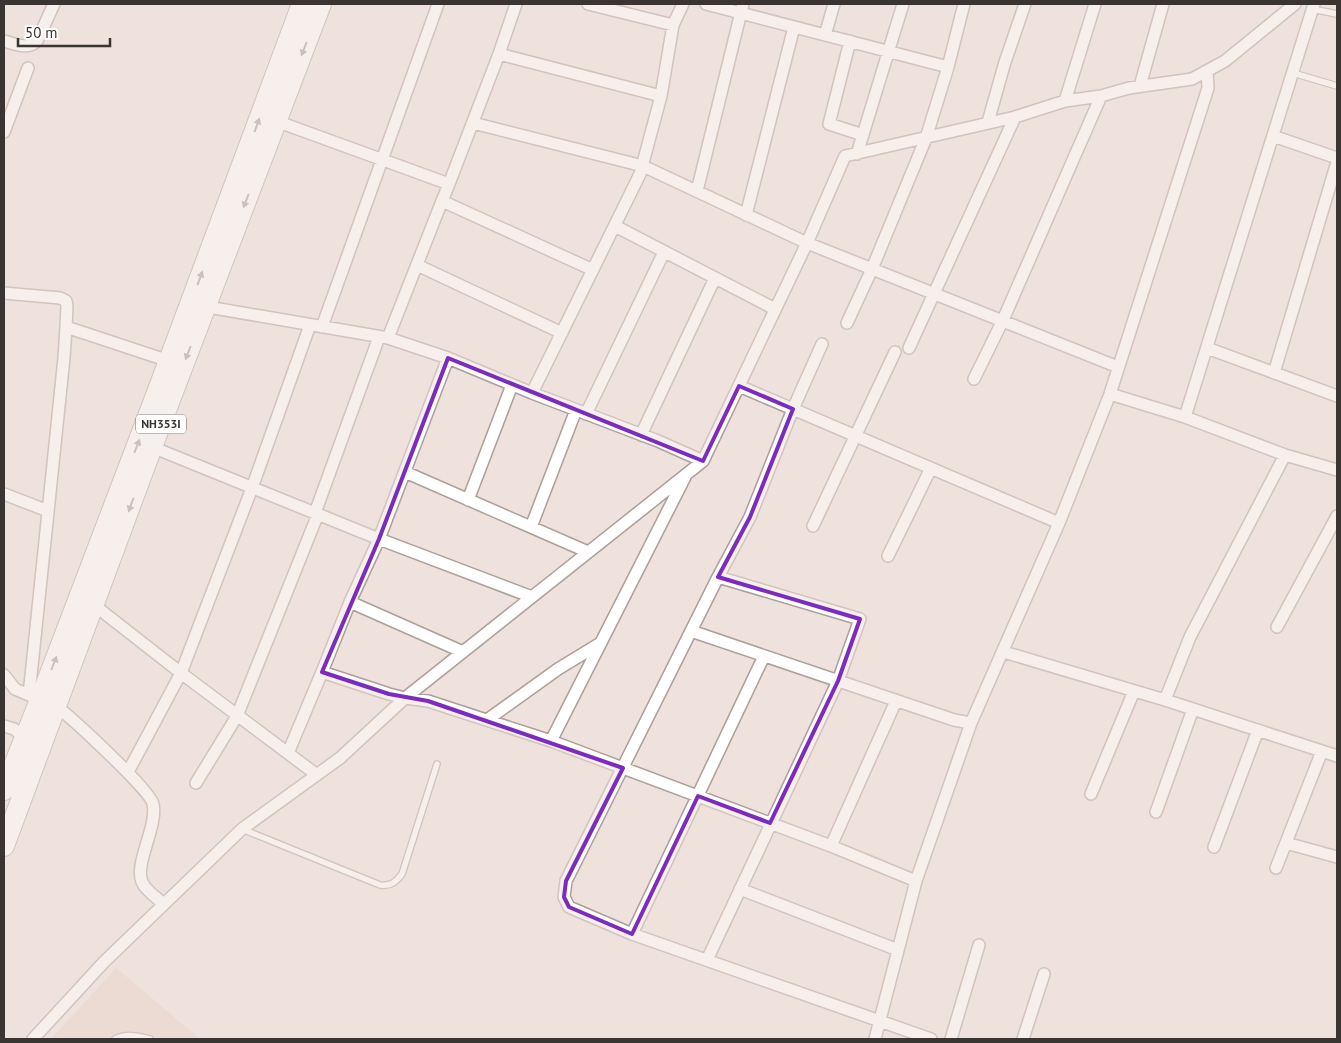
<svg xmlns="http://www.w3.org/2000/svg" width="1341" height="1043" font-family="'PT Sans',sans-serif">
<rect width="100%" height="100%" fill="#efe1db"/>
<!-- built -->
<path fill="#e8d3ca" d="M116,968L200,1039H51Z"/>
<g fill="none" stroke-linecap="round" stroke-linejoin="round">
<defs>
<path id="service" d="M1312,9L1337,14
M1293,73L1337,86
M242,829L380,885C391,886 395,883 402,874L437,764
M115,1039C126,1033 138,1036 150,1039"/>
<path id="minor" d="M706,4L948,67
M673,25L683,4
M825,35L834,4
M4,41C15,44 28,50 37,41L54,4
M850,41L829,124L863,135
M499,54L661,96
M1140,86L1163,4
M1065,101L1095,4
M276,121L449,184L442,201L593,270
M988,122L1005,62L1025,4
M473,123L643,166L807,243L1118,367
M4,132L28,68
M1273,136L1337,158
M857,154L903,4
M449,184L499,54L516,4
M697,191L743,4
M746,215L794,27
M615,226L775,309
M417,265L562,333
M4,293L60,298L66,301L67,306L66,327L169,361
M202,306L388,338L448,358L532,393L658,441L703,461
M847,323L872,269L926,138L948,67L964,4
M66,327L64,358L29,695C38,699 50,701 57,707C72,718 151,791 153,804C158,826 134,864 142,882C146,891 157,898 164,904
M322,327L438,4
M388,338L442,201
M909,348L1015,117
M1207,348L1337,396
M448,358L379,539L350,602L322,672L389,694L405,698L428,701L551,741L831,846L916,881
M1274,373L1337,162
M974,379L1003,320L1101,96
M739,386L1059,523
M532,393L640,174L661,96L673,25L588,4
M1110,394L1185,417L1285,455L1337,470
M586,414L664,252
M1185,417L1314,4
M641,435L715,278
M152,447L379,539L532,597
M405,472L588,552
M4,494L48,511
M468,500L512,385
M315,513L379,337
M813,526L895,352
M531,527L576,410
M888,556L931,468
M718,577L566,881L564,897L569,907L632,934L931,1039
M350,602L463,652
M94,605L181,673L252,488L310,325
M1277,627L1337,516
M691,631L954,720L971,723
M1004,652L1165,700L1337,756
M4,675L15,689L29,695
M1165,700L1190,637L1285,455
M487,720L558,669L599,644
M4,726L14,729L24,737
M551,741L685,477
M288,753L322,672
M128,772L181,673L317,775
M196,783L237,716L318,514
M1091,794L1134,691
M1156,812L1193,709
M1286,843L1337,857
M831,846L896,701
M1214,847L1258,730
M1276,868L1322,751
M740,889L898,950
M632,934L764,656
M707,960L838,681L860,619L718,577L750,517L793,409L822,344
M33,1039L104,962L242,829L340,758L405,698L703,461L807,243L845,156L1015,117L1065,101L1101,96L1129,88L1192,79L1225,61L1295,4
M875,1039L916,881L971,723L1059,523L1110,394L1208,88L1207,71
M951,1039L979,945
M1023,1039L1044,974"/>
<path id="trunk" d="M4,790L40,700L158,390L302,4
M4,846L152,447L321,4"/>
</defs>
<!-- service casing -->
<use href="#service" stroke="#ac9f9a" stroke-width="8"/>
<!-- minor casing -->
<use href="#minor" stroke="#ac9f9a" stroke-width="14"/>
<!-- trunk casing -->
<use href="#trunk" stroke="#ac9f9a" stroke-width="22"/>
<!-- service -->
<use href="#service" stroke="#fff" stroke-width="5.5"/>
<!-- minor -->
<use href="#minor" stroke="#fff" stroke-width="11"/>
<!-- trunk -->
<use href="#trunk" stroke="#fff" stroke-width="20"/>
</g>
<!-- one-way arrows -->
<defs><path id="oneway-solid" d="M-6-.8H1V-3.2L6.5 0L1 3.2V.8H-6Z" transform="scale(1.25)"/></defs>
<g fill="#9c9a98">
<use href="#oneway-solid" transform="translate(304 49) rotate(111)"/>
<use href="#oneway-solid" transform="translate(257 125) rotate(-70)"/>
<use href="#oneway-solid" transform="translate(246 201) rotate(111)"/>
<use href="#oneway-solid" transform="translate(200 278) rotate(-70)"/>
<use href="#oneway-solid" transform="translate(188 353) rotate(111)"/>
<use href="#oneway-solid" transform="translate(137 446) rotate(-69)"/>
<use href="#oneway-solid" transform="translate(131 505) rotate(110)"/>
<use href="#oneway-solid" transform="translate(54 663) rotate(-69)"/>
</g>
<!-- marked area -->
<path d="M0 0H1341V1043H0ZM448,358L703,461L739,386L793,409L750,517L718,577L860,619L838,681L770,823L698,796L632,934L569,907L564,897L566,881L623,768L428,701L389,694L322,672L379,539Z" fill="#efe1db" fill-opacity=".55" fill-rule="evenodd"/>
<path fill="none" stroke="#7b2cbf" stroke-width="4" stroke-linejoin="round" d="M448,358L703,461L739,386L793,409L750,517L718,577L860,619L838,681L770,823L698,796L632,934L569,907L564,897L566,881L623,768L428,701L389,694L322,672L379,539Z"/>
<g text-anchor="middle" stroke-width="4" stroke-linejoin="round" paint-order="stroke">
<!-- shield labels -->
<rect fill="#fff" stroke="#757170" stroke-width="1" x="136" y="414.5" width="50" height="19" rx="4"/>
<g font-size="12" font-weight="bold" fill="#3a3432">
<text x="161" y="428">NH353I</text>
</g>
</g>
<!-- border -->
<rect width="1341" height="1043" fill="none" stroke="#3a3432" stroke-width="10"/>
<!-- scale -->
<path d="M18 38v8h92v-8" fill="none" stroke="#3a3432" stroke-width="2.5"/>
<text x="25" y="38" font-size="15" fill="#3a3432" stroke="#ffffff" stroke-width="4" paint-order="stroke">50 m</text>
</svg>
